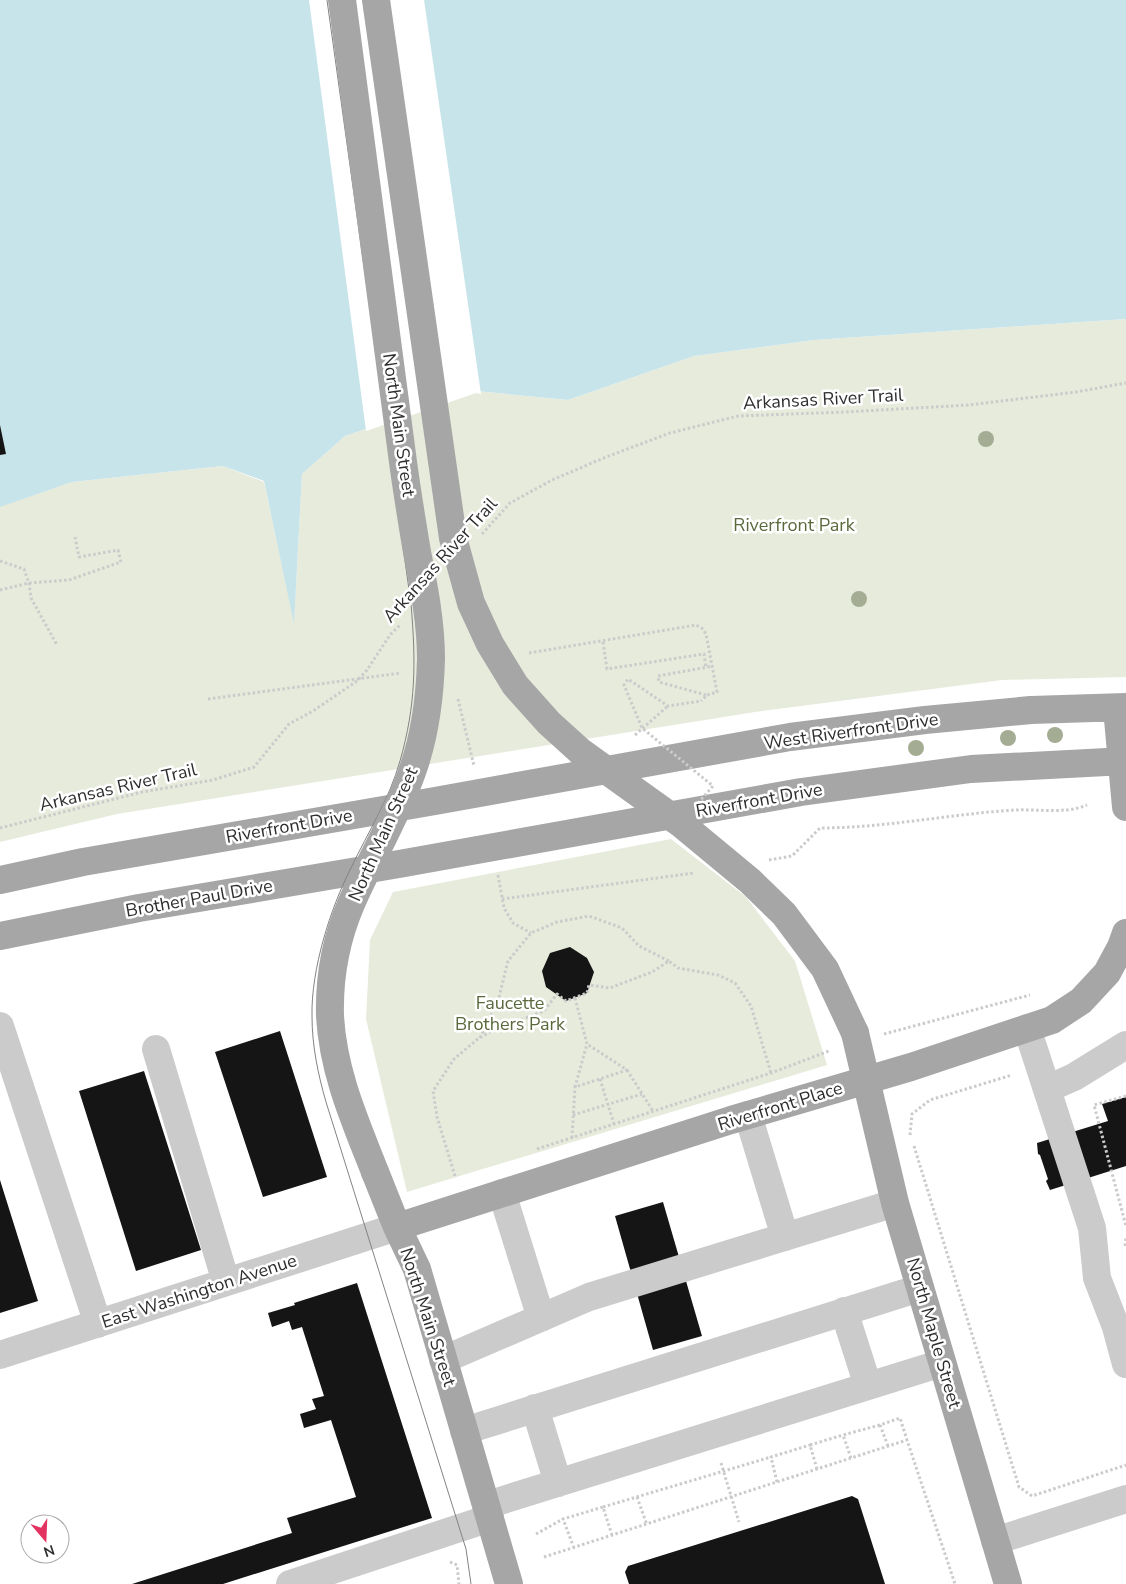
<svg xmlns="http://www.w3.org/2000/svg" width="1126" height="1584" font-family="'Nunito Sans',sans-serif">
<rect width="100%" height="100%" fill="#fff"/>
<!-- green -->
<path fill="#e7ebdc" d="M1126,319V677L1002,680L755,712L117,814L0,842V506L72,482L223,466L264,482L294,621L302,474L345,436L476,391L568,400L694,356L814,340Z
M671,839L746,897L795,961L827,1065L407,1192L366,1019L370,940L393,892Z"/>
<!-- water -->
<path fill="#c8e4eb" d="M0,0H1126V319L814,340L694,356L568,400L476,391L345,436L302,474L294,624L264,481L223,466L72,482L0,507Z"/>
<!-- pier -->
<path fill="#fff" d="M309,0H424L481,394L476,393L366,431Z"/>
<!-- building -->
<path fill="#151515" d="M0,425L6,454L0,455Z
M570,947L587,958L594,972L587,993L566,1001L546,987L542,971L550,953Z
M280,1031L327,1177L263,1197L215,1052Z
M144,1071L201,1250L136,1271L79,1091Z
M1126,1097V1166L1050,1190L1046,1181L1048,1179L1040,1155L1038,1154L1037,1143L1108,1121L1102,1104Z
M0,1180L38,1301L0,1313Z
M663,1202L702,1336L653,1350L615,1216Z
M357,1283L432,1518L223,1584H132L292,1533L287,1518L356,1497L331,1420L304,1428L300,1414L316,1409L312,1399L324,1396L302,1327L292,1330L289,1321L272,1327L268,1313L295,1305L294,1303Z
M852,1496L858,1499L885,1584H629L625,1572L628,1566Z"/>
<g fill="none" stroke-linecap="round" stroke-linejoin="round">
<!-- path -->
<path stroke="#cbcbcb" stroke-width="3" stroke-dasharray="2.5 2.5" stroke-linecap="butt" d="M482,534L510,503L552,480L606,457L670,433L738,416L845,412L969,405L1076,392L1126,383
M0,561L24,569L29,583L31,598L57,645
M0,590L29,583L69,580L121,562L118,550L79,557L75,537
M603,642L607,669L704,654L706,668
M529,653L696,625L703,629L706,634L717,692L707,695L701,701
M706,695L659,682L658,676L713,666
M208,699L401,673
M458,699L474,766
M635,735L668,706
M0,828L142,792L213,780L254,767L289,724L313,711L357,681L367,670L390,635L401,624
M769,860L792,856L820,828C885,828 950,814 1015,810C1039,809 1066,814 1087,805
M498,875L504,908L513,923L531,933
M502,899L694,873
M575,998L587,1044L575,1087L627,1070L587,1044
M884,1034L1030,995
M480,1038L498,1001L508,961L531,933L557,922L589,916L622,928L639,946L669,961
M627,1070L653,1111
M600,1079L614,1124
M1126,1096L1094,1105L1126,1226
M573,1115L642,1094
M910,1135L912,1114L930,1100L1012,1075
M572,1138L575,1087
M914,1146L1019,1487L1032,1496L1126,1465
M537,1149L771,1073L829,1051
M455,1176L437,1117L433,1091L454,1059L479,1038L494,1030L544,1011L557,994L566,1001L587,993L589,985L610,988L652,972L669,961L678,968L718,975L735,983L751,1006L771,1073
M1125,1246L1126,1237
M888,1446L880,1425L900,1418L907,1440
M851,1458L843,1435L880,1425
M721,1463L739,1522
M817,1469L810,1445L843,1435
M777,1482L771,1457L810,1445
M637,1497L647,1525
M603,1507L771,1457
M536,1534L563,1519
M574,1548L563,1519L603,1507L612,1535
M544,1557L907,1440L955,1584
M450,1562L457,1565L459,1584"/>
<!-- minor -->
<path stroke="#cbcbcb" stroke-width="28" d="M0,1026L98,1324
M1027,1028L1092,1228L1097,1278L1116,1327L1126,1364
M156,1049L226,1282
M1047,1089L1074,1077L1126,1045
M748,1115L785,1237
M502,1193L541,1318
M844,1311L868,1386
M0,1355L397,1227
M443,1360L589,1297L895,1203
M535,1408L558,1483
M464,1431L920,1288
M487,1505L942,1363
M995,1541L1126,1499
M290,1584L490,1518"/>
<!-- major -->
<path stroke="#a6a6a6" stroke-width="28" d="M1117,708L1126,807
M0,880L83,862L435,801L790,737L925,720L1031,710L1126,707
M0,936L139,908L399,864L801,792L971,769L1126,761
M855,1033L895,1203L1008,1584
M375,1172L397,1227L417,1269L509,1584
M397,1227L731,1120L911,1067L1052,1020L1081,1001L1107,973L1121,947L1126,933"/>
<!-- tram -->
<path stroke="#838383" stroke-width="1" d="M327,0L411,604C416,662 416,705 400,761C389,800 368,832 351,868C330,909 311,970 312,1016C312,1046 318,1074 326,1102L466,1549L471,1584"/>
<!-- path-bridge -->
<path stroke="#cbcbcb" stroke-width="3" stroke-dasharray="2.5 2.5" stroke-linecap="butt" d="M698,803L713,786L642,728L624,685L628,679L668,706L701,701"/>
<!-- major-bridge -->
<path stroke="#a6a6a6" stroke-width="28" d="M342,0C363,154 383,308 403,462C407,492 412,522 417,552C424,587 431,623 431,659C430,697 425,736 412,772C396,818 370,860 351,904C336,939 329,978 330,1016C333,1072 355,1121 375,1172
M376,0L453,538L471,603L490,644L515,685L549,723L581,752L680,823L750,881L784,914L825,969L855,1033"/>
</g>
<!-- trees -->
<g fill="#a4ac94">
<circle cx="986" cy="439" r="8"/>
<circle cx="859" cy="599" r="8"/>
<circle cx="1055" cy="735" r="8"/>
<circle cx="1008" cy="738" r="8"/>
<circle cx="916" cy="748" r="8"/>
</g>
<g text-anchor="middle" stroke-width="5" stroke-linejoin="round" paint-order="stroke">
<!-- street labels -->
<g font-size="18" fill="#2e2e2e" stroke="#fff">
<text transform="translate(823 399) rotate(-3)" y="6">Arkansas River Trail</text>
<text transform="translate(399 425) rotate(82)" y="6">North Main Street</text>
<text transform="translate(440 560) rotate(-48)" y="6">Arkansas River Trail</text>
<text transform="translate(851 731) rotate(-8)" y="6">West Riverfront Drive</text>
<text transform="translate(118 787) rotate(-13)" y="6">Arkansas River Trail</text>
<text transform="translate(759 800) rotate(-10)" y="6">Riverfront Drive</text>
<text transform="translate(289 826) rotate(-10)" y="6">Riverfront Drive</text>
<text transform="translate(383 834) rotate(-66)" y="6">North Main Street</text>
<text transform="translate(199 898) rotate(-10)" y="6">Brother Paul Drive</text>
<text transform="translate(780 1106) rotate(-17)" y="6">Riverfront Place</text>
<text transform="translate(199 1291) rotate(-18)" y="6">East Washington Avenue</text>
<text transform="translate(428 1317) rotate(72)" y="6">North Main Street</text>
<text transform="translate(934 1333) rotate(74)" y="6">North Maple Street</text>
</g>
<!-- park labels -->
<g font-size="18" fill="#59693c" stroke="#fff">
<text x="794" y="531">Riverfront Park</text>
<text x="510" y="1009">Faucette<tspan x="510" dy="21">Brothers Park</tspan></text>
</g>
</g>
<!-- north arrow -->
<g transform="translate(45 1539) rotate(161)"><circle r="24" fill="#ffffff" stroke="#ababab"/>
<path d="M0-4L9 19L0 12L-9 19Z" fill="#e23360"/>
<text y="-8" font-size="14" font-weight="bold" text-anchor="middle" fill="#2e2e2e">N</text>
</g>
</svg>
